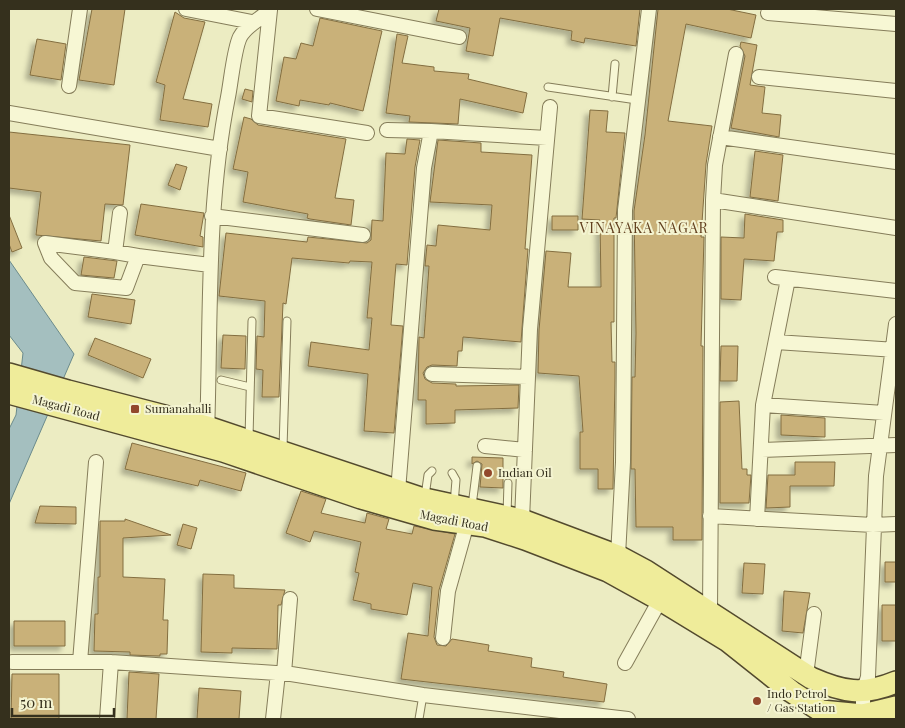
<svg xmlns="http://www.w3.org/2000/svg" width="905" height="728" font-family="'Playfair Display',serif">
<defs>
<filter id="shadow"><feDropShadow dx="-4.5" dy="4.5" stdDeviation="2.5" flood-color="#0004"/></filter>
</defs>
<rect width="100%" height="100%" fill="#ececc2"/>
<!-- water -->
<path fill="#a4bfbf" stroke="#6b8b8c" d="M9,260L74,354L9,504V429L16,415L23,353L9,335Z"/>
<!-- building -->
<path fill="#c9b179" stroke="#836e40" filter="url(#shadow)" d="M92,9H125L114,85L79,80Z
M439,9H640L636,46L585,38L584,43L571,40L572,31L500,18L493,56L466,51L470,28L436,21Z
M658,9H727L756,15L751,38L686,24L668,121L712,126L706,164L701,237H704L701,346H703L702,540H673V527H636L635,469H631L632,377H635L636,333L634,211L645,135Z
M175,12L184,18L205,22L183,99L212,104L208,127L160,120L165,85L156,82Z
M320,18L382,31L363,111L330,103L329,105L300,100L299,106L276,101L284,57L296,59L301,43L313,46Z
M397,34L408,36L402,63L434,67V71L469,74L468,79L527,93L523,113L460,99L458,124L409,122L410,116L386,113Z
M37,39L66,44L61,80L30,75Z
M741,42L757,45L750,85L765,87L762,113L781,115L779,137L731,128L745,56L740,46Z
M245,89L253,91L252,102L242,99Z
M590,110L608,111L606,132L625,133L616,218H614V322H611L612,362H615V377L613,489H598V469H580V432H583L579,376L538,373L539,330L546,251L571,253L568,287H601L600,220L582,219Z
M244,117L251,119L258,125L346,139L335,198L354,200L351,225L310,219L307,218L308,214L243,202L248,172L233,169Z
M9,132L130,145L123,205L105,204L101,241L36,235L41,192L9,188Z
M407,139L420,140L415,167L407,265L396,264L391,325L403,326L394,433L364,431L368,374L308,366L311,342L369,350L372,318H367L372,262L350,261L349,263L292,258L286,304L283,303L279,397H262L263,370L256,369L257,336L264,337L265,301L219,296L226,233L307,242L308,237L367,243L371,240L372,220L383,221L386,153L405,154Z
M438,140L481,143V152L532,155L525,249H528L521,342L463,337L462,351H458L457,366L432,365L427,367L423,373L425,379L432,383L456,384V386L519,385L518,408L455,410V423L426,424V400H418L419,337L424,338L429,266H425L427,245L436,246L438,225L490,230L492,205L430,202Z
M755,151L783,155L778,201L750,197Z
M176,164L187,167L180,190L168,185Z
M141,204L204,213L200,236L203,237V247L135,235Z
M745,214L783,220V232H777L774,261L744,259L741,300L721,299V237L744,238Z
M9,215L22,248L12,252L9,244Z
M552,216H578V230H552Z
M84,257L117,261L114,278L81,275Z
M92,294L135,300L131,324L88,317Z
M223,335L246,336L245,369L221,368Z
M95,338L151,359L143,378L88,355Z
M721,346H738L737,381H720Z
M739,401L742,469H747V475H751L749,503H720V402Z
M781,415L825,418V437L781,435Z
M132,443L246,473L241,491L200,480L198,486L125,469Z
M472,457L503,458V488L480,487L482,464L477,461L472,464Z
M795,462H835L834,486H790V507L766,508L768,475H795Z
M301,491L326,499L321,513L365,523L367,513L389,519L386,529L412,534L414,526L455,534L439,590L434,637L437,645L446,646L452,639L489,645L488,651L532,658L531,667L564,672L563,677L607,684L604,702L401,679L408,633L428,636L432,587L413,583L407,615L371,609V604L353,600L359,573L355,572L361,542L314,531L310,542L286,533Z
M40,506L76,507V524L35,523Z
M125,519L171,535L123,538V577L165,579L163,620H168L167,654H160V656L130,655V652L94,651L95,614H98V577H100V521H125Z
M183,524L197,528L191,549L177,545Z
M885,562H896V582H885Z
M744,563L765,564L763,594L742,593Z
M203,574L234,575V588L285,590L281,605H278L277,649L232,648V653L201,652Z
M784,591L810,593L803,633L782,631Z
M882,605H896V641H882Z
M14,621H65V646H14Z
M129,672L159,674L156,719H127Z
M12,674H59V719H11Z
M199,688L241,691L239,719H197Z"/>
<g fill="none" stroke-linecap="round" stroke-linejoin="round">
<defs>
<path id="lane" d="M548,87L637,100
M612,97L615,64
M221,380L250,387
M249,438L252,321
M283,448L287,321
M452,473L456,480L454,504
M425,496L428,475L432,471
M472,506L477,466
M507,515L508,483
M419,719L423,695"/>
<path id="street" d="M186,9L252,22
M317,9L459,37
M270,10L259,116L367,133
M768,13L896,24
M759,77L896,91
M69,86L80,9
M9,113L220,149
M387,130L431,131
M720,137L896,162
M713,200L896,228
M120,213L115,252L138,256
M212,216L363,235
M45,243L51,258L75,283L126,288L138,256L210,265
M45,243L115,252
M775,277L896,291
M776,342L896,350
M432,374L528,377
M763,405L884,413
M207,434C211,321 206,208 228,97C231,82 234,49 240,37C247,24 262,19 270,9
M485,446L525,450
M761,450L896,445
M398,491L424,168L431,131L547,138
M710,516L873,525L896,524
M757,519L763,405L788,279
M522,520L530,329L550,107
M618,556L623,462L625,210L649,9
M710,611L713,200L715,165L736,54
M443,638L448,591L467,523
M12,662H111L291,674L423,695L628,719
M80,662L96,462
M625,663L660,600
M284,673L290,599
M806,675L814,614
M107,719L111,662
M273,719L278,673
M863,719V692L868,677L876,476L896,324"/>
<path id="primary" d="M9,374L68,391L207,427L420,498L522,520L618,556L646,571L811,678C843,692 862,696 896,682
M9,393L223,451L361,498L434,519L485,526L525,539L608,571L664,602L728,641L792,692L821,711L863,715L896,707"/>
</defs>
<!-- lane casing -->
<use href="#lane" stroke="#857d5a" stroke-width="9"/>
<!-- street casing -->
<use href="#street" stroke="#857d5a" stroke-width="16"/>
<!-- primary casing -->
<use href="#primary" stroke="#534a2e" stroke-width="24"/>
<!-- lane -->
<use href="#lane" stroke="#f7f7d4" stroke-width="7"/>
<!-- street -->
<use href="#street" stroke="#f7f7d4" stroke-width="14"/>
<!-- primary -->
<use href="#primary" stroke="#efec9a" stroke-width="21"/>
</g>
<!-- markers -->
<g fill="#92482c" stroke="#f4f4d1" stroke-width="2">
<rect x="130" y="404" width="10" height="10" rx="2.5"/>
<circle cx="488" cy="473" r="5"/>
<circle cx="757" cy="701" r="5"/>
</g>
<g text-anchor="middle" stroke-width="4" stroke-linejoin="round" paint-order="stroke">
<!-- street labels -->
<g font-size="12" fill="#35301d" stroke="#f4f4d1">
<text transform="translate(66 408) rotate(15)" y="4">Magadi Road</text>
<text transform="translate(454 521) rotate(11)" y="4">Magadi Road</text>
</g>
<!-- poi labels -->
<g font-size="12" fill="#35301d" stroke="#f4f4d1" text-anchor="start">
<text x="145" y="413">Sumanahalli</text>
<text x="498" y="477">Indian Oil</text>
<text x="767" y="698">Indo Petrol<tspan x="767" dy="14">/ Gas Station</tspan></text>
</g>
<!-- neighbourhood labels -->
<g font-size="14" letter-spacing="1" fill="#613f1e" stroke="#f4f4d1">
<text x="644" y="233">VINAYAKA NAGAR</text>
</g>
</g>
<!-- border -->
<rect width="905" height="728" fill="none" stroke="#35301d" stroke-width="20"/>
<!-- scale -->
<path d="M12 708v8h102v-8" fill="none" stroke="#35301d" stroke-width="2.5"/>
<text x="20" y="708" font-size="15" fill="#35301d" stroke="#f4f4d1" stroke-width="4" paint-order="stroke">50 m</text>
</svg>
